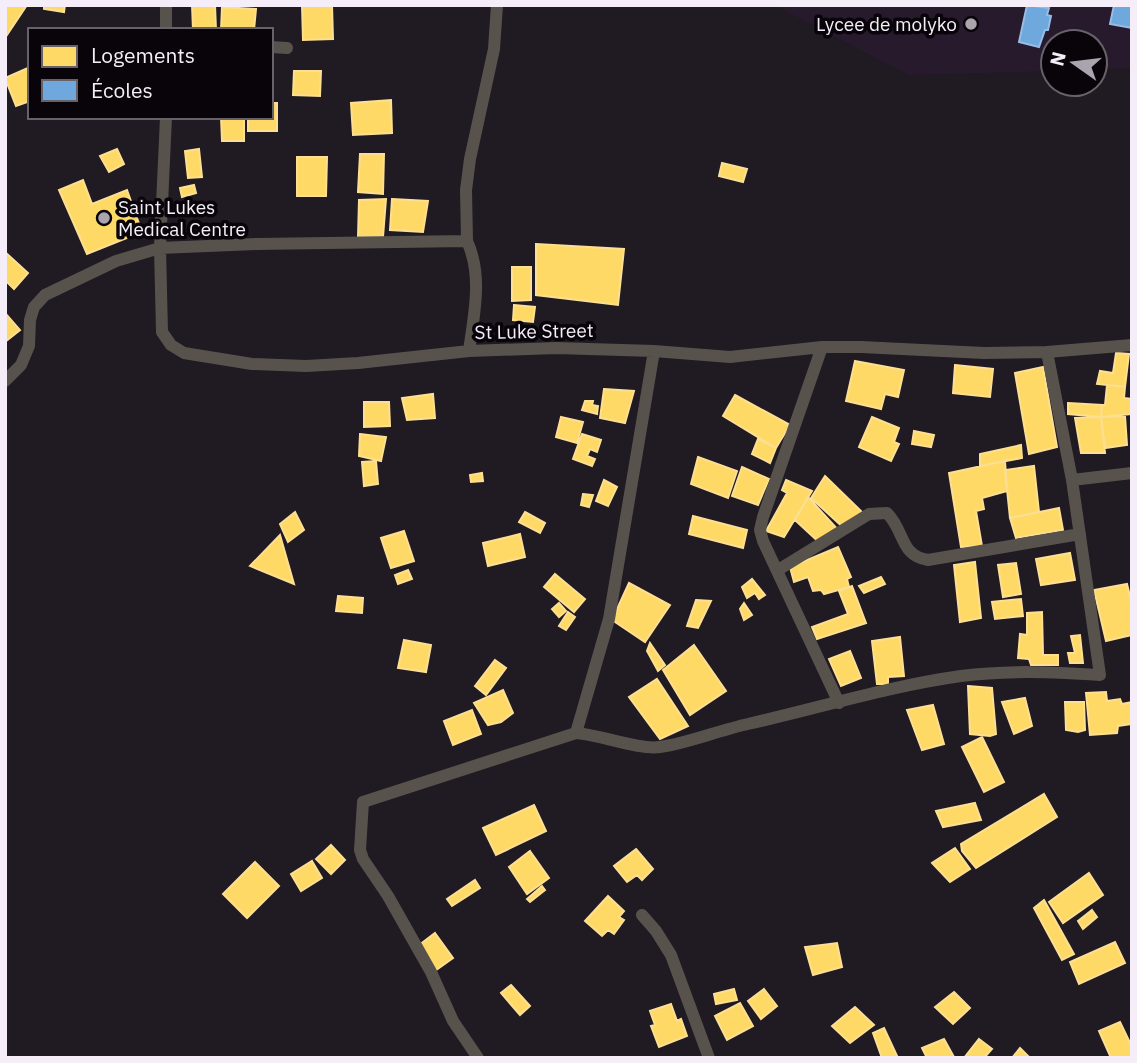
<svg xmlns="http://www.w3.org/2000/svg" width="1137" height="1063" font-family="'IBM Plex Sans',sans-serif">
<rect width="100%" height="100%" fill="#201a22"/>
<!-- built -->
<path fill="#281a2d" d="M774,5H1132V68L1095,69V42H1053V71L909,75Z"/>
<!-- homes -->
<path fill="#ffd966" stroke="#fcdf92" stroke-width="2" d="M5,5H27L5,38Z
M44,5H65L64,12L44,9Z
M192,5H215L216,30H193Z
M302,5H332L333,39L303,40Z
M222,7L256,9L254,30H221Z
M30,67V101L16,106L5,78Z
M294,71H321L320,96L293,95Z
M391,100L392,133L353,135L351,103Z
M271,103H277V131H248V117H271Z
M221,117H244V141H222Z
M117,149L124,164L109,172L100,156Z
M199,149L202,177L188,178L185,151Z
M360,154H384L383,194L358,192Z
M297,157H327L326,196H297Z
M722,163L747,169L743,182L719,176Z
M83,180L92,204L127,190L142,232L87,254L59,190Z
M194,185L196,193L182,197L180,188Z
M386,199L383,237H358L359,200Z
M392,199L428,201L423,232L390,230Z
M536,244L624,249L618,305L536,295Z
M5,252L28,273L14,289L5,280Z
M512,267H531V300L512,301Z
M514,305L535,307L533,322L513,320Z
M5,313L20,330L5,342Z
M1116,353L1129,354L1125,387L1097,384L1100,371L1113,373Z
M855,361L904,370L898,397L885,394L881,409L846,401Z
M955,365L993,369L990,397L953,393Z
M1043,367L1057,447L1029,454L1015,373Z
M1107,385L1125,387L1124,398L1132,399L1131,414L1101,417L1102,405H1105Z
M604,389L634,391L625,423L600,418Z
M433,394L435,418L407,420L402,398Z
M735,395L790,425L776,448L723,416Z
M585,401H593L592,405L598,406L597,414L582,410Z
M364,402H389L390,426L364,427Z
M1068,403L1102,405L1101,417L1068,414Z
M1125,416L1127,445L1105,448L1101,417Z
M561,417L583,422L577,443L556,437Z
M872,417L899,428L894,442L899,444L891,461L859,447Z
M1101,417L1105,453H1081L1075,418Z
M914,431L934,435L931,447L912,444Z
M360,434L386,437L381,461L359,456Z
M582,434L601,440L597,452L590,449L587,456L595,459L592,466L573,459Z
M758,439L776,448L770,463L752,454Z
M1021,445L1022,458L980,466V454Z
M698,457L737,471L728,498L691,484Z
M376,461L378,484L364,486L362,462Z
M1005,461L1007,491L982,498L984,509L976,511L982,546L961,547L949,473Z
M1034,466L1039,512L1010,518L1005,470Z
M742,467L769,479L758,505L732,496Z
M482,473L483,481L471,482L470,475Z
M825,476L862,512L845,529L811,498Z
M604,480L617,487L608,506L596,501Z
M786,480L812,491L784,537L766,531L787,493L782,490Z
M583,494L593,495L589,507L581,505Z
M808,497L840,532L824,547L795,520Z
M1059,508L1063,530L1016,538L1010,518Z
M295,512L304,530L288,542L280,524Z
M525,512L545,523L540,533L519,522Z
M693,516L747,530L743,548L689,534Z
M404,531L414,561L391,568L381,538Z
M520,534L525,557L488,566L483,543Z
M280,535L294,584L250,566Z
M838,547L851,577L847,579L849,587L824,594L821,590L813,591L808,577L794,582L790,567Z
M1070,553L1075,580L1041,585L1036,559Z
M975,562L981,618L960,622L954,565Z
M1016,563L1021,594L1003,597L998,565Z
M408,570L412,579L398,584L395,575Z
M555,574L585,599L574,612L544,587Z
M881,577L885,584L864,593L859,586Z
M752,579L765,595L759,599L755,593L747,598L742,587Z
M629,583L670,605L645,642L612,620Z
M1127,584L1132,604V635L1106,641L1094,590Z
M852,586L866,623L817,639L812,627L848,614L839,591Z
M338,596L363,598L362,613L336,611Z
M1021,599L1023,616L995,619L992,602Z
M696,600L711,601L698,628L687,626Z
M559,603L566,611L559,617L552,609Z
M744,603L752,615L744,620L740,609Z
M568,612L575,617L566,630L559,626Z
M1042,612L1043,655H1058V665H1031L1029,659L1018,658L1020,634L1027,635V613Z
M1080,635L1083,663H1070L1068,653H1075L1071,636Z
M900,637L904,676L888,677V684H877L872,641Z
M404,640L431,645L426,672L398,668Z
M650,643L665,665L658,671L647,651Z
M694,645L726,691L690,715L663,670Z
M850,651L861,678L841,686L829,659Z
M495,660L506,668L486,695L475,686Z
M657,679L688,726L660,739L629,697Z
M968,686L992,688L996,734L990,736L970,734Z
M503,690L513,713L501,722L488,725L474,703Z
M1106,692L1107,701L1120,699L1122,704L1132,702V724L1118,726L1117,733L1090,735L1086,693Z
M1025,698L1032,726L1014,734L1002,702Z
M1065,702H1084L1085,730L1078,732L1066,730Z
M933,705L944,744L922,750L907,710Z
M472,710L481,734L453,745L444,721Z
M982,737L1004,782L984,792L962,747Z
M1044,794L1057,817L976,868L962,851L961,844Z
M975,803L981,820L943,827L936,811Z
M534,805L546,831L496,855L483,828Z
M331,845L345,860L331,874L316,859Z
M955,848L970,869L950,882L932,863Z
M636,849L653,869L642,880L637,875L627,882L614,866Z
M530,851L549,878L527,894L509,867Z
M312,861L322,878L301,891L291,874Z
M255,862L279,886L247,918L223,894Z
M1089,873L1103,895L1063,923L1049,902Z
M475,880L480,888L452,906L447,899Z
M542,886L545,890L530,902L527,899Z
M608,896L624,911L619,917L624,920L614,934L608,930L602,936L585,921Z
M1044,900L1074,954L1062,960L1034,908Z
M1092,910L1097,917L1083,929L1078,921Z
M435,933L453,958L436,970L418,946Z
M1115,942L1125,963L1079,984L1070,962Z
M837,943L842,967L813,975L805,947Z
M511,985L530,1006L520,1015L501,993Z
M734,989L737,1000L716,1004L714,994Z
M764,989L777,1006L761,1019L748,1001Z
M954,992L970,1008L953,1024L935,1007Z
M740,1003L753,1026L727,1040L715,1016Z
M671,1004L677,1021L681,1019L687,1036L659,1047L651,1026L655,1025L650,1011Z
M855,1007L874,1025L850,1043L832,1026Z
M1120,1022L1132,1047V1058H1111L1099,1031Z
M884,1028L898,1058H882L873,1033Z
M944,1039L954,1057L927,1058L922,1048Z
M979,1039L992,1049L984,1058H964Z
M1020,1048L1030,1058H1012Z"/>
<!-- schools -->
<path fill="#6fa8dc" stroke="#97bde5" stroke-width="2" d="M1027,5L1049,8L1047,15L1051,16L1048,30H1045L1039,47L1019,42Z
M1114,5H1132V28L1110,24Z"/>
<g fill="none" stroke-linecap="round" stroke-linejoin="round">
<!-- street -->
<path stroke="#58524d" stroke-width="12" d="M166,5V30
M271,47L287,48
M166,117L160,248L162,332L171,345L184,353L252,364L306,366L358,363L469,351L556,348L654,351L730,357L822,347H861L984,353L1047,352L1132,345
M467,241L466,190L470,159L494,49L497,5
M822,347L763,517L760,530L763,541L839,703
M1047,352L1072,480
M5,381L21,365L29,346L30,320L34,307L45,295L116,261L160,248L257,244L467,241C483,276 474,314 469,351
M778,570L869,514L887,513C905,531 900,556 928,560L1080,534
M576,733L609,619L654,351
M642,915L656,931L671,955L709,1058
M478,1058L453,1021L431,972L388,896L363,859L360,850L363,802L576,733C601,735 638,750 660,747C686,744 720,730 748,724C819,708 889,686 961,676C1007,670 1053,672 1100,675L1072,480L1132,473"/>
</g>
<!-- markers -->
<g fill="#aaa4ae" stroke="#08040a" stroke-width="2.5">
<circle cx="971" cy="24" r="7"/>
<circle cx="104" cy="218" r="7"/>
</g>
<g text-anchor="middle" stroke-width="7" stroke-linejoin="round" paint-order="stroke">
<!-- poi labels -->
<g font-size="19" fill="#f5eef9" stroke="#08040a" text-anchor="end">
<text x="957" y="31">Lycee de molyko</text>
<text x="118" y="214" text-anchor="start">Saint Lukes<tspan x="118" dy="22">Medical Centre</tspan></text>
</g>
<!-- street labels -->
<g font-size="19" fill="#f5eef9" stroke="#08040a">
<text transform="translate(534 331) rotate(-1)" y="7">St Luke Street</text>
</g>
</g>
<!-- border -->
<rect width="1137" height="1063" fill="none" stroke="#f5eef9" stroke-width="14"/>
<!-- legend -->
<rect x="28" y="28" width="245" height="91" fill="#08040a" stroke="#67626a" stroke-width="2"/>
<rect x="42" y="46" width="35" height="21" fill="#ffd966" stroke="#67626a" stroke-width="2"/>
<text x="91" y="63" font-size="21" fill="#f5eef9">Logements</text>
<rect x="42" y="80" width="35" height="21" fill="#6fa8dc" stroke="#67626a" stroke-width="2"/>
<text x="91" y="98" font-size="21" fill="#f5eef9">Écoles</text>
<!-- north arrow -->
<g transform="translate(1074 63) rotate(284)"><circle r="33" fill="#08040a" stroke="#67626a" stroke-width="2"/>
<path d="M0-5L12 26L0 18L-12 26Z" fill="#aaa4ae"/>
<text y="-10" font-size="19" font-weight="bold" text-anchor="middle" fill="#f5eef9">N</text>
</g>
</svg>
